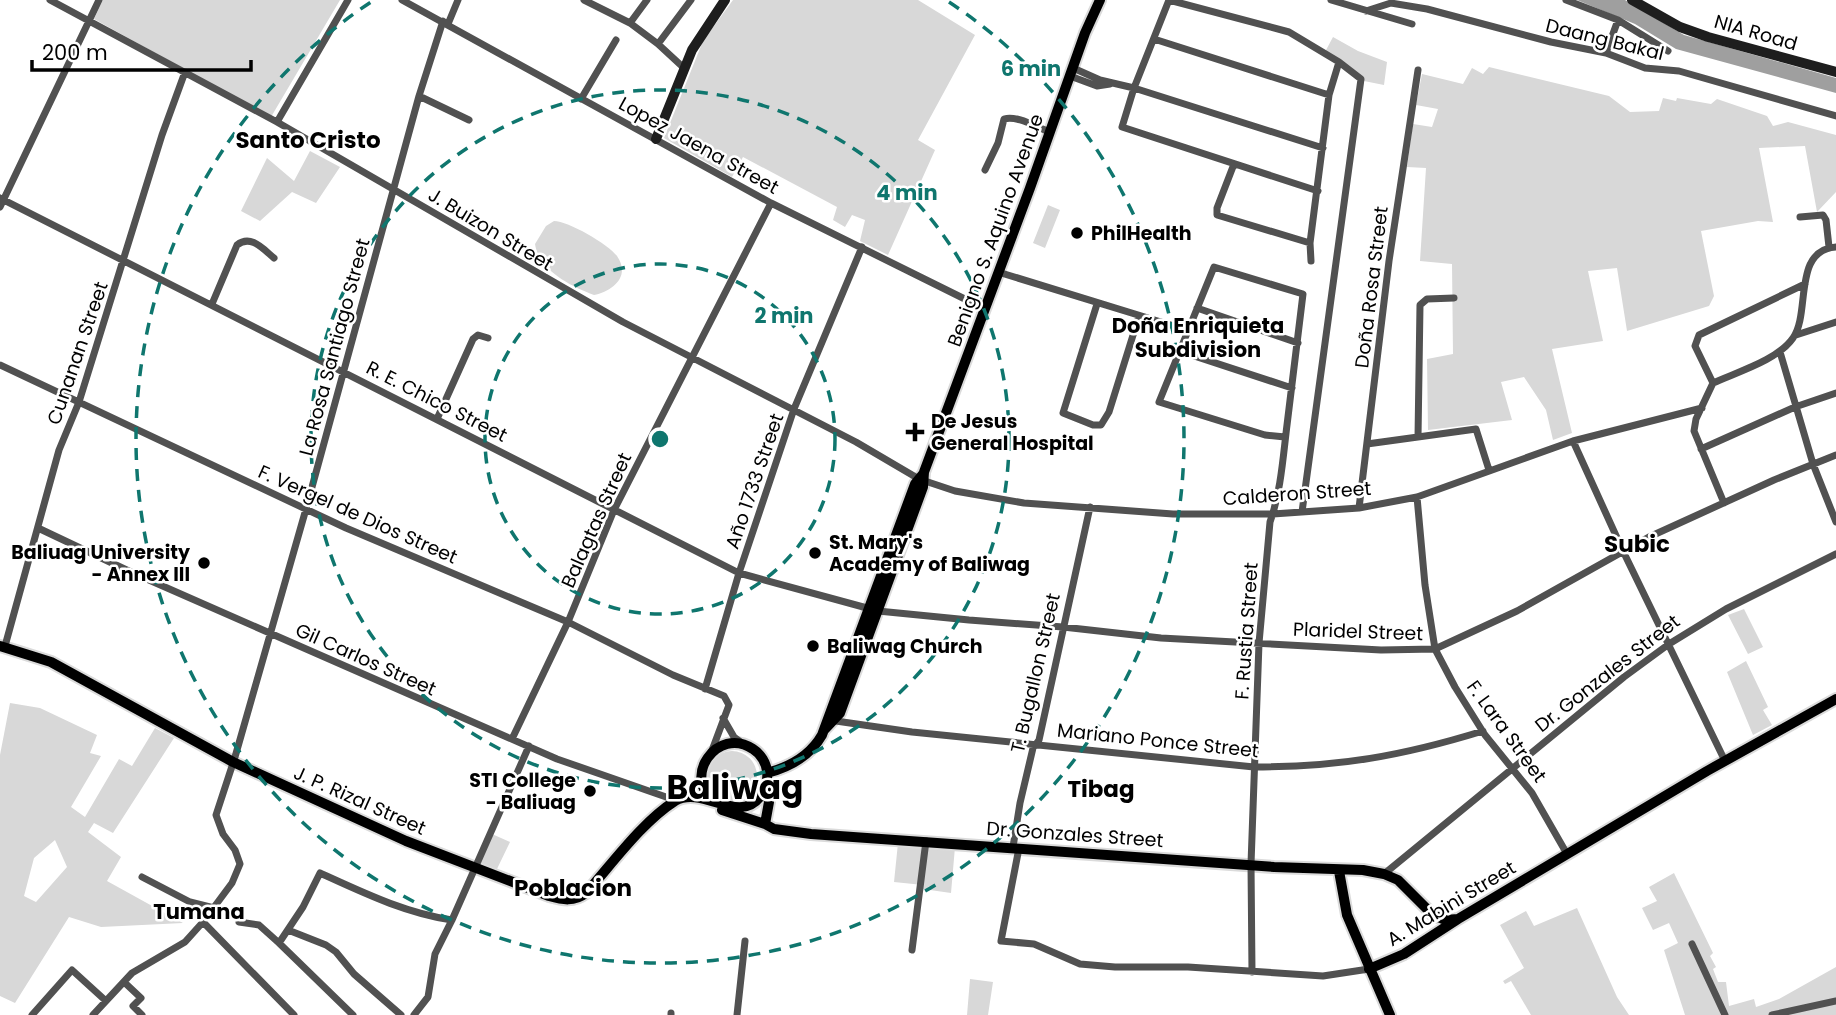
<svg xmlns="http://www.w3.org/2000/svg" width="1836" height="1015" font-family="Poppins,sans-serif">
<rect width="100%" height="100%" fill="#fff"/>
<!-- green -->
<path fill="#d8d8d8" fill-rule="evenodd" d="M103,0H340L271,117L94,19Z
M733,0H918L975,35L918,140L935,150L888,255L860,241L865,220L852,215L845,227L833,220L837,207L743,157L732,177L664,138L703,41Z
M1333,37L1358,51L1387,62L1384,85L1364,81L1325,52Z
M1489,67L1609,96L1630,112L1659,111L1663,98L1676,101L1677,98L1711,104L1717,99L1767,116L1773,126L1788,122L1836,135V192L1817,212L1805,146L1759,148L1773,222L1758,221L1701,231L1714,296L1709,306L1627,331L1617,268L1588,271L1603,341L1552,349L1572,433L1553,440L1546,410L1524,377L1501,382L1512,420L1428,430L1427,359L1453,354L1452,264L1420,261L1426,168L1407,167L1413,124L1432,127L1438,109L1416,105L1422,74L1463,84L1472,68L1483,74Z
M310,151L340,167L316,203L292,192L260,221L241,211L267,158L294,181Z
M1048,205L1060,210L1045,248L1033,243Z
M554,221C568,221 608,244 617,256C631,276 613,291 594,295C570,286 539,270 535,244L546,226Z
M1744,609L1763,647L1748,654L1728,615Z
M1746,661L1768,707L1763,710L1772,725L1753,735L1727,672Z
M10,703L40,708L97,735L90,753L101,756L71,807L85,817L119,759L132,766L155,728L174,738L113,833L94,823L88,832L121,857L107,881L183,923L101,927L69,917L15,1003L0,996V755ZM55,840L67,867L36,902L24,896L34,858Z
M707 776a25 25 0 1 1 50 0a25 25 0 1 1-50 0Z
M492,834L510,842L496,871L479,865Z
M898,843L955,847L951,893L923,889V885L894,882Z
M1674,873L1713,953L1710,956L1716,967L1713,969L1718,982H1726L1729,1006L1754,999L1756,1007L1779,999L1836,967V1015H1685L1664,950L1678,943L1669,923L1653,930L1642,908L1657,901L1649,887Z
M1577,908L1617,997L1629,1015H1531L1511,981L1505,984L1503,981L1524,968L1500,925L1526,911L1534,926Z
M970,979L993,982L988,1015H967Z"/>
<!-- water -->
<path fill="#9f9f9f" d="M1577,0H1625L1684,35L1836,78V93L1676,49L1635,24Z"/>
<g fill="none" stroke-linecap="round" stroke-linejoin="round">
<defs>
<path id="primary" d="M0,646L51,662L233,762L406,841L549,896C563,900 574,902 586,893C612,864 642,822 675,801C703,785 738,825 760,797C766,790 768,780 767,771C766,763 761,754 753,749C717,725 681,779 715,801
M824,730L840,713L923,487L924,472L1030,188L1085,33L1100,0
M767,773C790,767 810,756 822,735L915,484L924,473
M722,810L765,824L774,829L811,834L1274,867L1363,870L1384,874L1398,880L1433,915L1445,920L1458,919
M765,824L769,802L766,786
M1339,871L1347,915L1390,1015
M1369,969L1404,954L1458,919L1707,771L1836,699"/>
</defs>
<!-- primary casing -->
<use href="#primary" stroke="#dbdbdb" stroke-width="14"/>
<!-- street -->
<path stroke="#515151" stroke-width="7" d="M50,0L277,122L623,322L856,442L919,479L955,491L1024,503L1173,514H1273L1359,508L1417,497L1573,441L1702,408
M402,0L771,203L985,309
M584,0L630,23L658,44L691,0
M1331,0L1412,24
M1566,0L1618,20L1606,53
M1366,11L1391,3L1427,9L1551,42L1606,53L1645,68L1679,71L1836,116
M1618,20L1668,51
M630,23L647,0
M448,24L458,0
M1154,39L1329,95
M658,44L685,69
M1073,68L1100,80L1134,88L1323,148
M1070,76L1097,86L1110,84
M419,96L469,120
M581,99L616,40
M277,122L348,0
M1234,164L1217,208V215L1310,243
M985,170L998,143L1004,119C1017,115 1036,127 1050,132
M0,198L739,573L878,611L969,620L1063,627L1161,638L1381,650L1435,649L1517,611L1649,537L1774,480L1836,455
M0,207L99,0
M1800,217L1823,215L1826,220L1829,247
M1311,261L1310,243L1329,95L1339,62
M998,272L1187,330
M212,304L237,245C251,234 263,249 274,258
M1097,304L1063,413L1093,425H1101L1109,412L1139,316
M1197,308L1298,343
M1796,335L1836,322
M1179,351L1292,388
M1780,352L1813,464L1836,522
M0,365L346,528L568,622L673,675L724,696L729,705L711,753
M1713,383L1695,346L1699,335L1805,284
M437,419L473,339L478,335L488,338
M1418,437L1420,305L1427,299L1454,298
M1573,441L1623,551L1725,761
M1367,444L1476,429L1489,470
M1701,449L1795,407L1836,393
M1417,497L1425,585L1435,649L1455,687L1485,735L1532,793L1567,854
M1724,503L1694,431L1696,419L1713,383C1737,372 1778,360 1793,338C1811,313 1792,250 1836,247
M1359,508L1389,261L1418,70
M1302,512L1361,79L1339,62L1289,32L1169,0L1134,88L1122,127L1318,191
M38,528L133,573L557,759L669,798H678
M5,646L59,450L79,402L162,135L185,72
M705,689L739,573L794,409L862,247
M723,718L734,737L742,743
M829,720L912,732L1254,767C1339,767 1402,756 1483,731
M512,739L568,622L614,510L771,203
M1013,847L1020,803L1033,748L1039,740L1090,507
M1019,848L1001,941L1034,944L1080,964L1115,967H1188L1323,976L1369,969
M1384,874L1624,677L1669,644L1726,609L1836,554
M142,877L190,902L214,908
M203,922L294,1015
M239,922L259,925L279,943
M288,930L326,945L336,952L354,974L401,1015
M1692,944L1725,1015
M912,950L926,841
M1252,972L1251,864L1259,643L1270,522C1281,491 1283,457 1287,425C1292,381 1298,338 1303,294L1214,267L1159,402L1265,435L1285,437
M124,982L141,998L133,1006L142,1015
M32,1015L72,970L106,1001
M93,1015L132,973L185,942L203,922L232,883L240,864L235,850L223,834L216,815L235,757L306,509L419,96L443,21
M353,1015L279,943L303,907L320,873C364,893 405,913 452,920
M414,1015L428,997L435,954L452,920L529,746
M671,1015V1013
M737,1015L745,941
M1772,1015L1836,1001"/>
<!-- secondary -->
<path stroke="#1e1e1e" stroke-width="10" d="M1632,0L1680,27L1708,37L1836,72
M656,139L692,50L725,0"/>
<!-- primary -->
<use href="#primary" stroke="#000" stroke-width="10"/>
</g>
<!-- distance rings -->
<g fill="none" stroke="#0f766e" stroke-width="3.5" stroke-dasharray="12 9">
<circle cx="660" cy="439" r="175"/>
<circle cx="660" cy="439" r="349"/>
<path d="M949 2A524 524 0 1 1 371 2"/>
</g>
<!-- markers -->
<g fill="#000" stroke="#fff" stroke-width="2.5">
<circle cx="1077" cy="233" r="7"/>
<path d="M911.5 421.5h7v7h7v7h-7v7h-7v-7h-7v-7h7z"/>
<circle cx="815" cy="553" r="7"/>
<circle cx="204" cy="563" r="7"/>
<circle cx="813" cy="646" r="7"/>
<circle cx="590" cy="791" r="7"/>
</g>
<g text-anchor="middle" stroke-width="5" stroke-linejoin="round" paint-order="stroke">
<!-- street labels -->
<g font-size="19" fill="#000" stroke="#fff">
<text transform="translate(1756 32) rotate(16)" y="7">NIA Road</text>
<text transform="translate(1605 39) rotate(14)" y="7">Daang Bakal</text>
<text transform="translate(699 145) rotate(29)" y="7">Lopez Jaena Street</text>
<text transform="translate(491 229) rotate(31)" y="7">J. Buizon Street</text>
<text transform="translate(995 230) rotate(-70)" y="7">Benigno S. Aquino Avenue</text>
<text transform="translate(1371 287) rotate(-83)" y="7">Doña Rosa Street</text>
<text transform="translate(334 347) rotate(-75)" y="7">La Rosa Santiago Street</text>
<text transform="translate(77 353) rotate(-71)" y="7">Cunanan Street</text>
<text transform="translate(437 401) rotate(27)" y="7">R. E. Chico Street</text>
<text transform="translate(754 481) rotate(-71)" y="7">Año 1733 Street</text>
<text transform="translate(1297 493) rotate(-4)" y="7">Calderon Street</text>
<text transform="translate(358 514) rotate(24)" y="7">F. Vergel de Dios Street</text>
<text transform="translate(596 520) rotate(-66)" y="7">Balagtas Street</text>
<text transform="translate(1246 631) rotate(-86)" y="7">F. Rustia Street</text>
<text transform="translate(1358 631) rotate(2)" y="7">Plaridel Street</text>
<text transform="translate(366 659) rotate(24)" y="7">Gil Carlos Street</text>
<text transform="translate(1035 673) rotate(-77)" y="7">T. Bugallon Street</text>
<text transform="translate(1607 673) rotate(-38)" y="7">Dr. Gonzales Street</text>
<text transform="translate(1507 731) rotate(54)" y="7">F. Lara Street</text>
<text transform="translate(1158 740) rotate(6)" y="7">Mariano Ponce Street</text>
<text transform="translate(360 800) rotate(24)" y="7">J. P. Rizal Street</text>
<text transform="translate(1075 834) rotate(4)" y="7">Dr. Gonzales Street</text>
<text transform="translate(1451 903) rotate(-31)" y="7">A. Mabini Street</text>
</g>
<!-- poi labels -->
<g font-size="19" font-weight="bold" fill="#000" stroke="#fff" text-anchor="start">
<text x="1091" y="240">PhilHealth</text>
<text x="931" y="428">De Jesus<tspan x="931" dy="22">General Hospital</tspan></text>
<text x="829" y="549">St. Mary's<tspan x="829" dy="22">Academy of Baliwag</tspan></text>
<text x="190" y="559" text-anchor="end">Baliuag University<tspan x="190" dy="22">- Annex III</tspan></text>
<text x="827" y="653">Baliwag Church</text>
<text x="576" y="787" text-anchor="end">STI College<tspan x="576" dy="22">- Baliuag</tspan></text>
</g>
<!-- neighbourhood labels -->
<g font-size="21" font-weight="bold" fill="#000" stroke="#fff">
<text x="1198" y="333">Doña Enriquieta<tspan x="1198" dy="24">Subdivision</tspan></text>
<text x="199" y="919">Tumana</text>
</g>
<!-- quarter labels -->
<g font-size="23" font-weight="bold" fill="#000" stroke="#fff">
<text x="308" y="148">Santo Cristo</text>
<text x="1637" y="552">Subic</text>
<text x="1101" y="797">Tibag</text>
<text x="573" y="896">Poblacion</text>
</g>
<!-- town labels -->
<g font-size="33" font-weight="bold" fill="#000" stroke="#fff">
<text x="735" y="799">Baliwag</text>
</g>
</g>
<circle cx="660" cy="439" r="10" fill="#0f766e" stroke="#fff" stroke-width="3.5"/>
<g font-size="21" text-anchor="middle" font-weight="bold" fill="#0f766e" stroke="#fff" stroke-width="5" stroke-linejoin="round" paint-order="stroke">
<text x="1031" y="76">6 min</text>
<text x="907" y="200">4 min</text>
<text x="784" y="323">2 min</text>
</g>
<!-- scale -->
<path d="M32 60v10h219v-10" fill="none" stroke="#000000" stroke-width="3.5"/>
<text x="42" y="60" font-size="21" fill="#000000" stroke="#ffffff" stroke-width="5" paint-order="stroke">200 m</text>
</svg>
